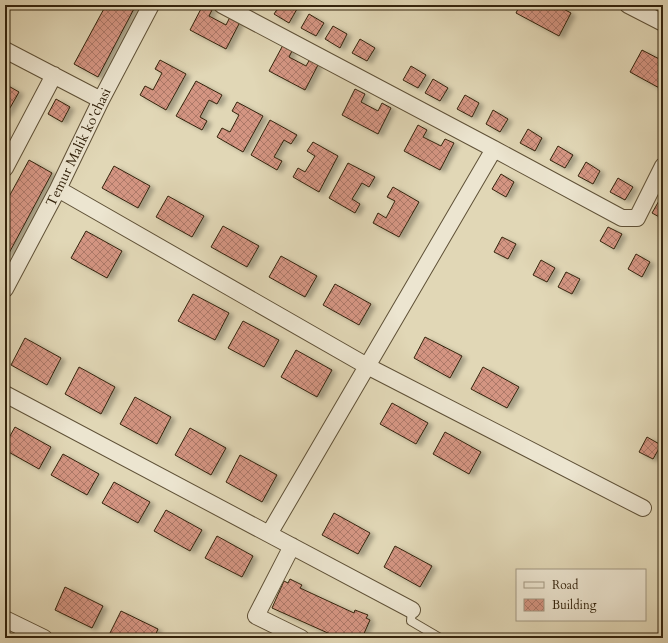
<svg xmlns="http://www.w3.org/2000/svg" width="668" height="643" font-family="Cardo,serif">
<defs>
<pattern id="building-cross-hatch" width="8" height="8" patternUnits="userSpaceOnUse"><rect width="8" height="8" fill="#d49582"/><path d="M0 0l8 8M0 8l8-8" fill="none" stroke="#ad7969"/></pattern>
<filter id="shadow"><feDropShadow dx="4.5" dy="2.5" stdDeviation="2" flood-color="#0004"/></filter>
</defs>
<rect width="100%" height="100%" fill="#e1d7b6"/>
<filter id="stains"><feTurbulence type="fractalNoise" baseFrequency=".005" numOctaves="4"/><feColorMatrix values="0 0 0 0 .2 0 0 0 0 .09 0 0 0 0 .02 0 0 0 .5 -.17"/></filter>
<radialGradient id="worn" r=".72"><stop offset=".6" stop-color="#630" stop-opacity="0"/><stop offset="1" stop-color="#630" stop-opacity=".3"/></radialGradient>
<!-- building -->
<path fill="url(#building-cross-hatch)" stroke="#34240d" filter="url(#shadow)" d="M106,5H136L98,77L74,64Z
M203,5H207L213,8L209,16L226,25L230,17L240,22L226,49L190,30Z
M280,5H289L297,9L289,23L274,14Z
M520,5H556L571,13L559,36L516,13Z
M309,14L324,23L316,36L301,28Z
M333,26L347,34L340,48L325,39Z
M360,39L375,48L367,61L352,53Z
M283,45L293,49L289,57L306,66L310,59L319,63L305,90L269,71Z
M642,50L663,61V90L630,72Z
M160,60L186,74L166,110L140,95L145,86L153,90L162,73L155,69Z
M411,66L426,75L418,88L403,80Z
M433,79L448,88L440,101L425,93Z
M196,81L222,95L217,104L209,100L200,117L207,121L202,130L176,116Z
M5,84L19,92L6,115L5,114Z
M355,89L365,94L361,102L378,111L382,103L391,108L378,134L342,115Z
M465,95L479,103L472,117L457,109Z
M56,99L70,107L62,122L48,114Z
M237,102L263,116L243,152L217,137L222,128L230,132L239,115L232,111Z
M493,110L508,119L500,132L486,124Z
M270,120L297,135L291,144L284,140L274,157L282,161L277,170L251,155Z
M418,125L427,130L423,137L441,146L445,139L454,143L440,170L404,151Z
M528,129L542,138L535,151L520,143Z
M313,142L338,156L319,192L293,177L298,168L305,172L315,156L307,151Z
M558,146L573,155L565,168L550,160Z
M29,160L52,173L8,255L5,253V204Z
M586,162L600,171L593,184L578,176Z
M348,163L375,177L369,187L362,183L352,199L360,204L355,213L329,198Z
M114,166L150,186L138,208L102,188Z
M501,174L514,182L506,197L492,189Z
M618,178L633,187L625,200L610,192Z
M393,187L419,202L399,237L373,223L378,213L386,218L395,201L387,197Z
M168,196L204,216L192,237L156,217Z
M660,199L663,201V219L652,213Z
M223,226L259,246L247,267L211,247Z
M608,227L622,234L614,249L600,241Z
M86,231L122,251L107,278L71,258Z
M502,237L516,244L508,259L494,252Z
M636,254L650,262L642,277L628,269Z
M281,256L317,276L305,297L269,277Z
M541,260L555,268L547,282L533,275Z
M566,272L580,279L572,294L558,287Z
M335,284L371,304L359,325L323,305Z
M193,294L229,313L215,340L178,321Z
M243,321L279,340L264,367L228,348Z
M425,337L462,356L450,378L414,358Z
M25,338L61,358L47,385L11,365Z
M296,350L332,370L317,397L281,377Z
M79,367L115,387L101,414L65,394Z
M483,367L519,387L507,408L471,389Z
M135,397L171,417L157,444L120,424Z
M392,403L428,423L416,444L380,424Z
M15,427L51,447L39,469L5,450V445Z
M190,428L226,448L211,475L175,455Z
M445,432L481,452L469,474L433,454Z
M647,437L661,445L653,459L639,452Z
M63,454L99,474L87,495L51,475Z
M240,455L277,475L262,502L226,482Z
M114,482L150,502L138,523L102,503Z
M166,510L202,530L190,551L154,531Z
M334,513L370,533L358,554L322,535Z
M217,536L253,556L242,577L205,558Z
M395,546L432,566L420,587L384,567Z
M290,579L302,585L300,588L354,613L355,610L368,615L366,618L370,620L362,638H339L272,608L284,581L288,583Z
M65,587L103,606L92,628L55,610Z
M121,611L158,629L154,638H121L110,633Z"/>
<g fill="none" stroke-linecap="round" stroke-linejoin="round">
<defs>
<path id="lane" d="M412,610L411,621L440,638"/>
<path id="street" d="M222,5L494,149L622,218H637L663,166
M628,5L663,23
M5,50L101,100
M5,168L54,75
M58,189L367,366L643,508
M5,289L58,189L101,100L151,5
M5,394L412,610
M269,534L494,149
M292,546L256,616L301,638
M5,619L44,638"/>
</defs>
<!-- lane casing -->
<use href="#lane" stroke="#5f5137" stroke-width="10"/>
<!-- street casing -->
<use href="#street" stroke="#5f5137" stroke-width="18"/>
<!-- lane -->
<use href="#lane" stroke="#ece5d0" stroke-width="8"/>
<!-- street -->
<use href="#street" stroke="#ece5d0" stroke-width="16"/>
</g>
<g text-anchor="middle" stroke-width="3" stroke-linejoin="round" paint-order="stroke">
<!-- street labels -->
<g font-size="14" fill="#34240d" stroke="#ece5d0">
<text transform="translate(78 147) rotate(-64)" y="5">Temur Malik ko'chasi</text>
</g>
</g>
<!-- margin -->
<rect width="668" height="643" fill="none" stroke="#e1d7b6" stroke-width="20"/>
<rect x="6" y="6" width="656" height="631" fill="none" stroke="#34240d" stroke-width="2"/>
<rect x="10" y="10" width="648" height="623" fill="none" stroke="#34240d"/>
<!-- legend -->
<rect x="516" y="569" width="130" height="52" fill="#ece5d0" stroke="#a29882"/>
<rect x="524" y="582" width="20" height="6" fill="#ece5d0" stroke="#a29882"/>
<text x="552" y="589" font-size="12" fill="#34240d">Road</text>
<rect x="524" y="599" width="20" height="12" fill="url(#building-cross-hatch)" stroke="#a29882"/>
<text x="552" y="609" font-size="12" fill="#34240d">Building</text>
<rect width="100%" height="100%" filter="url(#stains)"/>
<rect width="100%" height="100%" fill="url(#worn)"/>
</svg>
